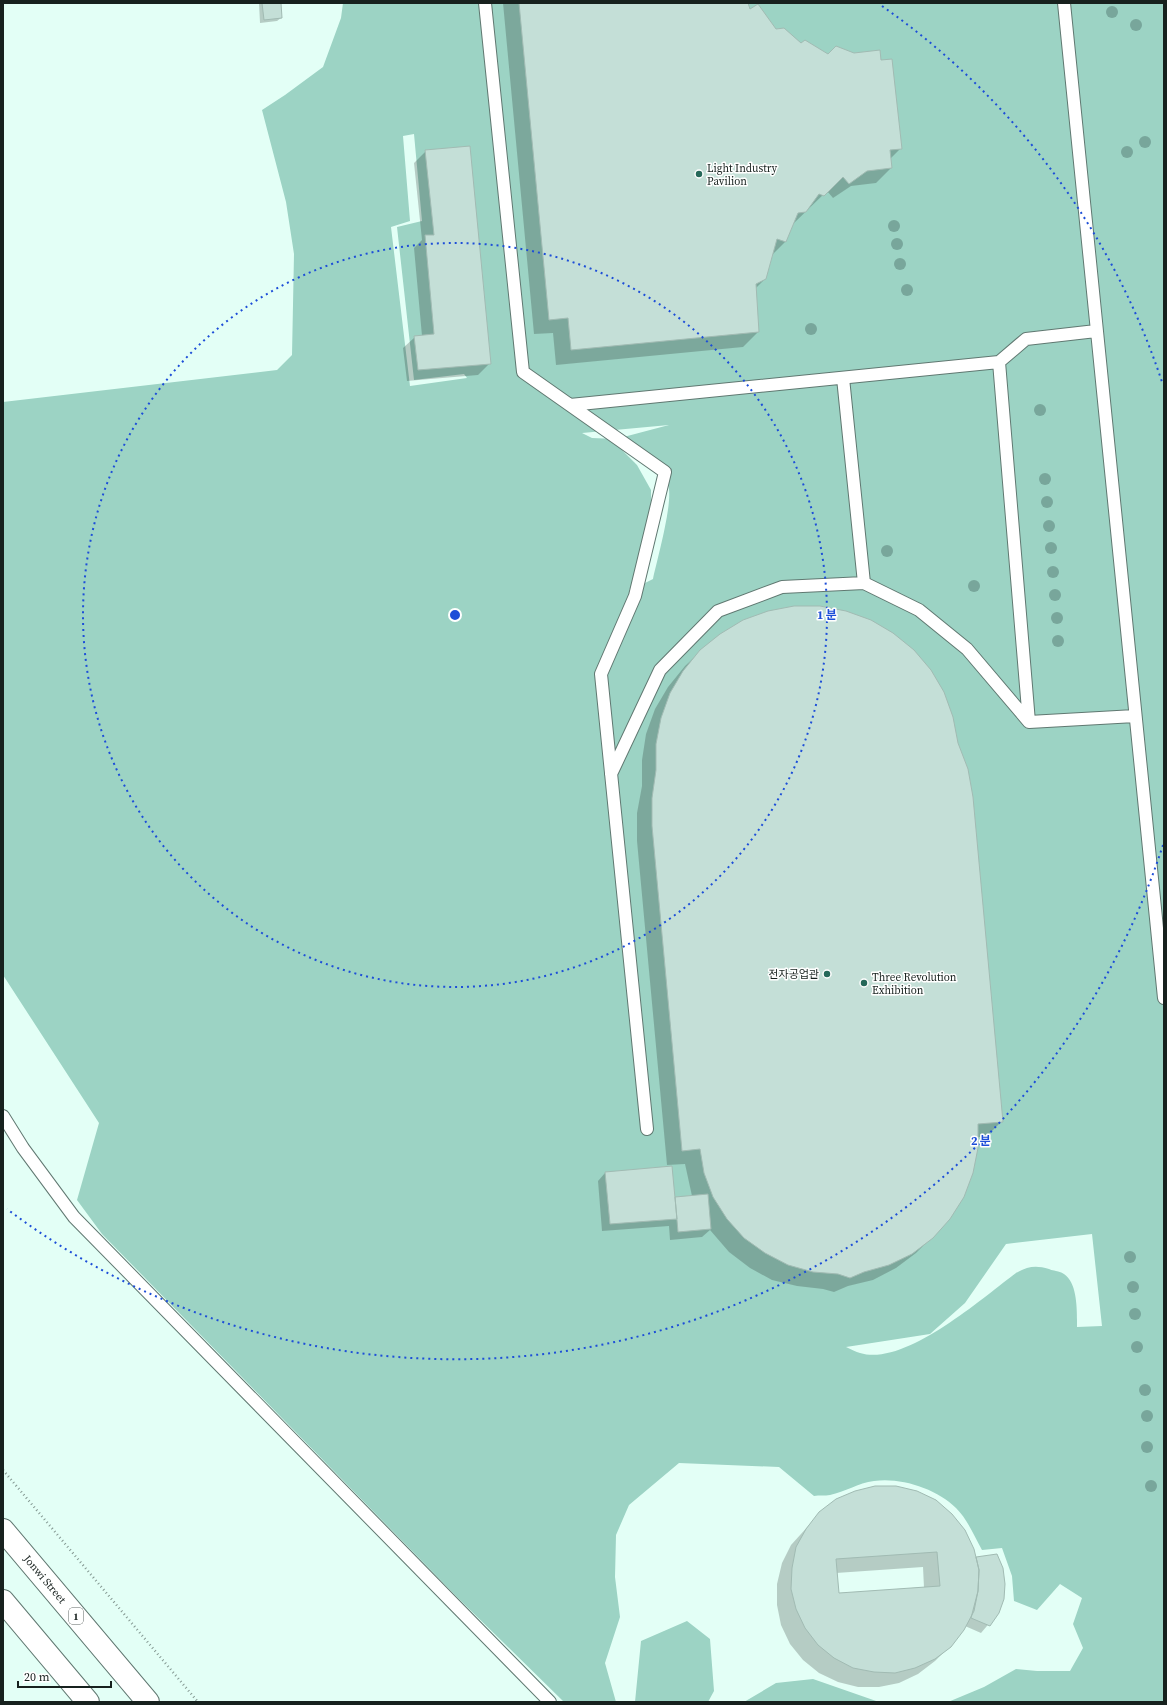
<svg xmlns="http://www.w3.org/2000/svg" width="1167" height="1705" font-family="'Source Serif 4','Noto Sans KR',serif">
<rect width="100%" height="100%" fill="#e3fff6"/>
<!-- green -->
<path fill="#9cd3c4" fill-rule="evenodd" d="M343,3H1164V1702H948L984,1687L1016,1669L1037,1671H1070L1083,1648L1073,1624L1082,1598L1060,1584L1037,1610L1014,1601L1012,1576L1002,1548L982,1550C974,1536 968,1520 956,1508C937,1489 901,1477 874,1481C858,1483 845,1492 830,1495C825,1496 819,1495 814,1496L779,1467L679,1463L629,1505L616,1535L615,1577L620,1617L605,1663L616,1702H564L458,1598L102,1234L77,1200L99,1123L3,975V402L277,370L292,355L294,254L286,202L262,110L285,95L323,67L341,18ZM414,134L422,221L397,227L414,380L464,374L467,378L410,386L391,227L410,221L403,136ZM669,425L616,439L592,438L582,433ZM632,444C644,454 661,470 668,485C674,500 657,560 653,579L629,591L641,558L651,518V490L637,465L622,450ZM1092,1234L1102,1326L1077,1327C1077,1312 1078,1283 1064,1274C1060,1271 1053,1271 1049,1269C1036,1265 1028,1266 1016,1273C982,1298 905,1367 860,1353C856,1352 851,1349 846,1347L930,1334L965,1303L1006,1244Z
M687,1621L710,1639L714,1691L708,1702H635L641,1641Z
M813,1679L879,1702H744L776,1683Z"/>
<!-- shadow -->
<path fill="#0003" fill-rule="evenodd" d="M259,3H280L281,18L277,21L260,23Z
M503,3H747L750,10L776,31L800,44L828,55L854,54L880,62L901,148L890,159L891,168L876,183L851,186L833,198L827,191L792,225L785,242L772,255L765,279L756,288L758,332L743,347L556,365L553,333L534,334Z
M426,151L490,363L478,375L407,381L403,348L415,337L422,336L414,248L422,240L414,163Z
M701,651L1001,1122L986,1137H977L932,1237L916,1253L896,1268L873,1280L848,1286L834,1292L823,1289L797,1286L772,1280L750,1268L729,1252L710,1230L702,1237L670,1240L669,1226L602,1231L598,1181L605,1173L674,1198L692,1196L685,1164L667,1165L637,841V813L642,786V760L646,734L655,709L668,687L685,666Z
M820,1513L975,1559L976,1558L998,1613L981,1633L965,1626L950,1646L935,1661L918,1674L899,1683L879,1687H858L838,1682L819,1673L803,1660L790,1644L781,1625L777,1605V1584L782,1563L791,1545ZM923,1567L924,1588L838,1594L836,1573Z"/>
<!-- building -->
<path fill="#c4dfd7" stroke="#a1bbb3" fill-rule="evenodd" d="M262,3H281L282,18L264,20Z
M519,3H748L750,9L758,4L776,29L784,28L801,43L805,40L828,54L836,46L854,53L880,50L881,60L892,59L902,149L890,150L892,168L867,171L849,184L843,177L824,196L819,194L806,212L798,213L786,242L777,239L766,279L756,284L759,332L571,350L568,318L549,320Z
M470,146L491,364L418,370L414,336L434,334L425,235H434L425,150Z
M794,606H820L846,611L871,620L893,633L914,650L931,670L944,692L953,717L958,743L968,769L973,797L1003,1122L978,1124V1148L973,1173L964,1197L950,1219L933,1238L912,1254L889,1265L864,1272L850,1278L838,1274L813,1272L788,1265L765,1253L744,1238L727,1219L713,1197L704,1173L700,1149L682,1151L652,826V798L656,770V744L661,718L670,693L683,671L700,650L720,634L743,620L768,611Z
M672,1166L677,1219L610,1224L605,1172Z
M708,1194L711,1229L678,1232L675,1197Z
M875,1486H896L917,1491L936,1500L952,1514L965,1530L974,1549L979,1570L978,1591L974,1611L964,1630L951,1647L935,1659L915,1668L895,1673L874,1672L853,1668L834,1658L818,1645L805,1628L796,1609L791,1589L792,1568L796,1547L806,1529L819,1512L836,1499L855,1491ZM937,1552L940,1586L839,1593L836,1559Z
M997,1554L1003,1568L1005,1584L1004,1599L999,1613L990,1626L971,1618L978,1591L979,1570L976,1557Z"/>
<g fill="none" stroke-linecap="round" stroke-linejoin="round">
<defs>
<path id="lane" d="M485,3L523,372L665,472L635,596L601,674L647,1129
M1064,3L1164,998
M999,362L1029,722
M843,378L864,583
M570,405L999,362L1026,339L1096,331
M611,774L660,670L718,611L782,587L864,583L919,610L967,649L1029,722L1135,716
M3,1116L23,1148L74,1217L550,1702"/>
<path id="primary" d="M3,1530L148,1702
M3,1601L88,1702"/>
</defs>
<!-- lane casing -->
<use href="#lane" stroke="#607871" stroke-width="14"/>
<!-- primary casing -->
<use href="#primary" stroke="#607871" stroke-width="24"/>
<!-- path -->
<path stroke="#849892" stroke-width="2.5" stroke-dasharray="1 3" stroke-linecap="butt" d="M3,1470L198,1702"/>
<!-- lane -->
<use href="#lane" stroke="#fff" stroke-width="12"/>
<!-- primary -->
<use href="#primary" stroke="#fff" stroke-width="22"/>
</g>
<!-- trees -->
<g fill="#78a69b">
<circle cx="1112" cy="12" r="6"/>
<circle cx="1136" cy="25" r="6"/>
<circle cx="1145" cy="142" r="6"/>
<circle cx="1127" cy="152" r="6"/>
<circle cx="894" cy="226" r="6"/>
<circle cx="897" cy="244" r="6"/>
<circle cx="900" cy="264" r="6"/>
<circle cx="907" cy="290" r="6"/>
<circle cx="811" cy="329" r="6"/>
<circle cx="1040" cy="410" r="6"/>
<circle cx="1045" cy="479" r="6"/>
<circle cx="1047" cy="502" r="6"/>
<circle cx="1049" cy="526" r="6"/>
<circle cx="1051" cy="548" r="6"/>
<circle cx="887" cy="551" r="6"/>
<circle cx="1053" cy="572" r="6"/>
<circle cx="974" cy="586" r="6"/>
<circle cx="1055" cy="595" r="6"/>
<circle cx="1057" cy="618" r="6"/>
<circle cx="1058" cy="641" r="6"/>
<circle cx="1130" cy="1257" r="6"/>
<circle cx="1133" cy="1287" r="6"/>
<circle cx="1135" cy="1314" r="6"/>
<circle cx="1137" cy="1347" r="6"/>
<circle cx="1145" cy="1390" r="6"/>
<circle cx="1147" cy="1416" r="6"/>
<circle cx="1147" cy="1447" r="6"/>
<circle cx="1151" cy="1486" r="6"/>
</g>
<!-- distance rings -->
<g fill="none" stroke="#1d4ed8" stroke-width="2" stroke-dasharray="2 4">
<circle cx="455" cy="615" r="372"/>
<path d="M1163 845A744 744 0 0 1 7 1209M882 6A744 744 0 0 1 1163 385"/>
</g>
<!-- markers -->
<g fill="#256859" stroke="#fff" stroke-width="1.5">
<circle cx="699" cy="174" r="4"/>
<circle cx="827" cy="974" r="4"/>
<circle cx="864" cy="983" r="4"/>
</g>
<g text-anchor="middle" stroke-width="3" stroke-linejoin="round" paint-order="stroke">
<!-- shield labels -->
<rect fill="#fff" stroke="#5d6462" stroke-width="1" x="69" y="1608" width="14" height="16" rx="3"/>
<g font-size="10" font-weight="bold" fill="#17211e">
<text x="76" y="1620">1</text>
</g>
<!-- poi labels -->
<g font-size="11" fill="#17211e" stroke="#fff" text-anchor="start">
<text x="707" y="172">Light Industry<tspan x="707" dy="13">Pavilion</tspan></text>
<text x="819" y="978" text-anchor="end">전자공업관</text>
<text x="872" y="981">Three Revolution<tspan x="872" dy="13">Exhibition</tspan></text>
</g>
<!-- street labels -->
<g font-size="11" fill="#17211e" stroke="#fff">
<text transform="translate(45 1579) rotate(50)" y="4">Jonwi Street</text>
</g>
</g>
<circle cx="455" cy="615" r="6" fill="#1d4ed8" stroke="#fff" stroke-width="2"/>
<g font-size="12" text-anchor="middle" font-weight="bold" fill="#1d4ed8" stroke="#fff" stroke-width="3" stroke-linejoin="round" paint-order="stroke">
<text x="827" y="619">1 분</text>
<text x="981" y="1145">2 분</text>
</g>
<!-- border -->
<rect width="1167" height="1705" fill="none" stroke="#17211e" stroke-width="8"/>
<!-- scale -->
<path d="M18 1681v6h93v-6" fill="none" stroke="#17211e" stroke-width="2"/>
<text x="24" y="1681" font-size="12" fill="#17211e" stroke="#ffffff" stroke-width="3" paint-order="stroke">20 m</text>
</svg>
